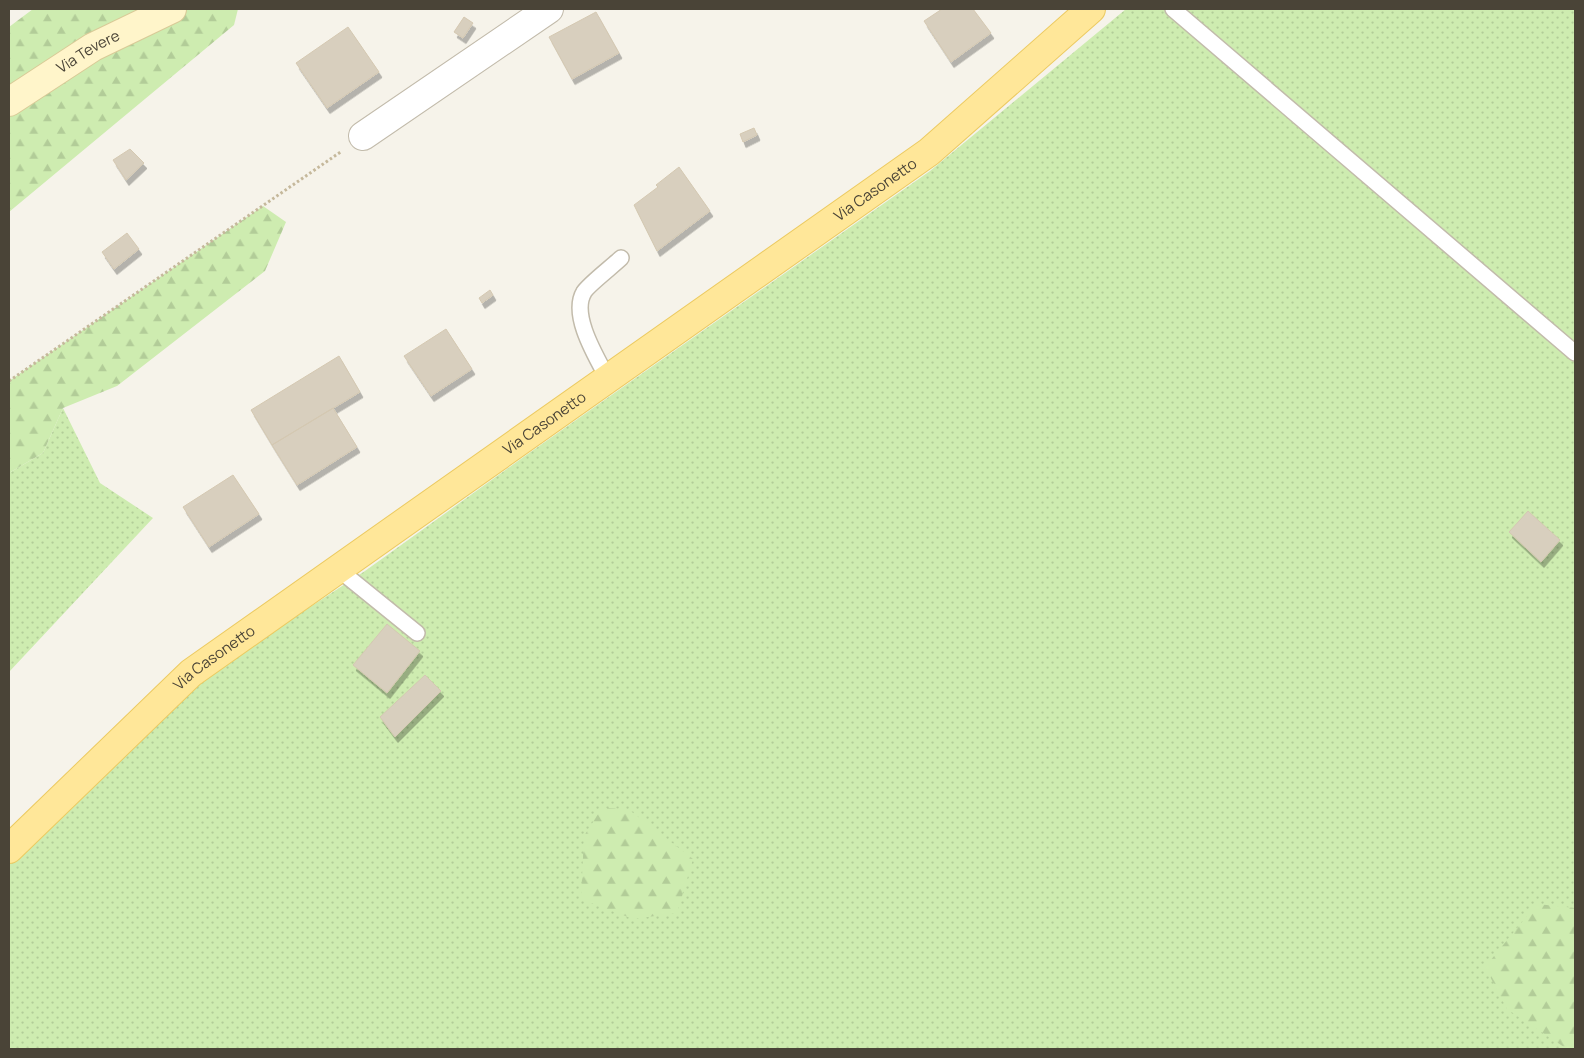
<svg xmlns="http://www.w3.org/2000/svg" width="1584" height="1058" font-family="Manrope,sans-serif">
<defs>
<pattern id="grass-dots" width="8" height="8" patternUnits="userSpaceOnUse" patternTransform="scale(1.25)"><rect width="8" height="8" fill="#ceecb0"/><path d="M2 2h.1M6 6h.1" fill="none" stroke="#b2cc98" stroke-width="1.8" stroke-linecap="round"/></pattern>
<pattern id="forest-firs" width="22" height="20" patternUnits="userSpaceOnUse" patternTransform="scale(1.25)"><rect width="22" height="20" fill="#ceecb0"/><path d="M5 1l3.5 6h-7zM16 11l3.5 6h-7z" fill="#b2cc98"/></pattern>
<filter id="shadow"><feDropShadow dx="3" dy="5.5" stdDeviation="0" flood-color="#0004"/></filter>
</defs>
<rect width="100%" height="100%" fill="#f6f3ea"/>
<!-- grass -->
<path fill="url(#grass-dots)" d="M1126,9H1575V1049H9V850L194,683L365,571L525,456L930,171Z
M63,408L100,483L153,518L9,672V473L43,453Z"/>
<!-- forest -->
<path fill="url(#forest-firs)" d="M33,9H238L234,25L9,212V27Z
M263,206L286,222L265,271L117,386L63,408L43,453L9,473V381Z
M602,808L628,809L693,859L677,913L633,919L581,899L584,836Z
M1537,904L1575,908V1049H1567L1507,1009L1485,967Z"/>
<!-- building -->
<path fill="#d8cfbe" stroke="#d4c8b1" filter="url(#shadow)" d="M942,9H973L991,33L951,62L924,21Z
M596,12L619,53L572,79L549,37Z
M464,17L473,23L463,38L454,32Z
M348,27L379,72L327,108L296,63Z
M754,128L757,135L743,142L740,134Z
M130,149L144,163L126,180L113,160Z
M679,167L710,211L657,251L634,205L658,187L656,185Z
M127,233L139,249L114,269L102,252Z
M490,290L493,295L482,303L479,298Z
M446,329L472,369L431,396L404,356Z
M339,356L360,392L272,445L251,410Z
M333,408L357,447L297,485L272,445Z
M233,475L259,514L209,547L183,507Z
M1528,511L1560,540L1541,562L1509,532Z
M387,624L420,651L387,693L353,665Z
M425,675L441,691L395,737L380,717Z"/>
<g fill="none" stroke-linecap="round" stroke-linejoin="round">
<defs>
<path id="service" d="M1173,9L1575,353
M608,379C597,358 570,315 584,292C588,285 614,265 621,258
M338,569L417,633"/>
<path id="minor" d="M363,136L549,9"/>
<g id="secondary">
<path id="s1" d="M9,102L93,47L172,9"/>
</g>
<g id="primary">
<path id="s2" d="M9,849L191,673L929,152L1091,9"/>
</g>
</defs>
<!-- service casing -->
<use href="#service" stroke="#c2bbab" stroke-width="18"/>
<!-- minor casing -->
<use href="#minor" stroke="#c2bbab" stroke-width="30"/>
<!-- secondary casing -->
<use href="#secondary" stroke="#d9ca97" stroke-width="30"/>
<!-- primary casing -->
<use href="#primary" stroke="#ecca61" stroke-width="30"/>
<!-- path -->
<path stroke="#c5b89b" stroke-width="3" stroke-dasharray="2.5 2.5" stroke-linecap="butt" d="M9,381L342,151"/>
<!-- service -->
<use href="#service" stroke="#fff" stroke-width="15"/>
<!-- minor -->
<use href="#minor" stroke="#fff" stroke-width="28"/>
<!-- secondary -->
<use href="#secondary" stroke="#fff5ca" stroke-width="28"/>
<!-- primary -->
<use href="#primary" stroke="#ffe799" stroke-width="28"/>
</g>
<g text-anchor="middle" stroke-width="4" stroke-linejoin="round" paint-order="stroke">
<!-- street labels -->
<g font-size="15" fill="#4a4437" stroke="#fff">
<text dy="5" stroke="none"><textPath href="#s1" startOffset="94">Via Tevere</textPath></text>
<text dy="5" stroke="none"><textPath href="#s2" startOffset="1091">Via Casonetto</textPath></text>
<text dy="5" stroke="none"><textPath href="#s2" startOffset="686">Via Casonetto</textPath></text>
<text dy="5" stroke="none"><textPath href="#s2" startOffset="281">Via Casonetto</textPath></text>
</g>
</g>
<!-- border -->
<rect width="1584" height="1058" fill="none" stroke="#4a4437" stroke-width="20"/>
</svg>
